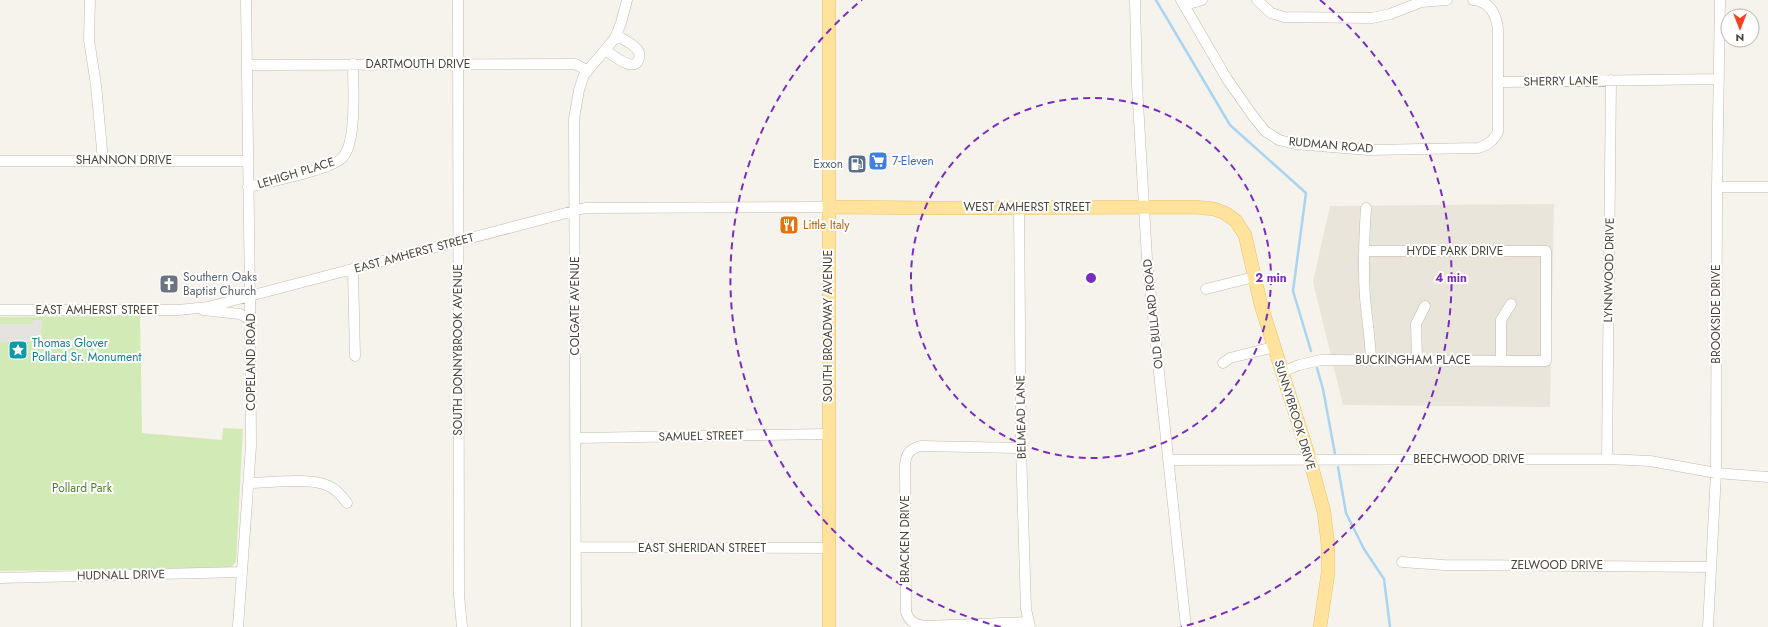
<svg xmlns="http://www.w3.org/2000/svg" width="1768" height="627" font-family="Jost,sans-serif">
<rect width="100%" height="100%" fill="#f6f3ec"/>
<!-- residential -->
<path fill="#eae5da" d="M1554,204L1550,407L1343,405L1313,282L1330,206Z"/>
<!-- green -->
<path fill="#d2eab5" d="M140,316L142,433L222,440L223,428L243,429L236,562L230,568L0,571V317Z"/>
<!-- parking -->
<path fill="#e5e3e0" d="M33,320H42L41,342H0V324H32Z"/>
<g fill="none" stroke-linecap="round" stroke-linejoin="round">
<!-- stream -->
<path stroke="#a9d4f2" stroke-width="2.5" d="M1156,0L1230,125L1306,193L1293,291L1311,351
M1317,368L1323,389L1335,454
M1338,467L1346,513L1364,549L1384,579L1390,627"/>
<defs>
<path id="minor" d="M90,0L89,40L96,85L103,160
M458,0L459,595L462,627
M1135,0L1137,85L1147,259L1186,627
M1181,0L1227,79L1253,116L1265,131L1279,140L1295,144L1368,150L1478,148C1488,145 1493,141 1498,132V29C1496,14 1490,1 1473,0
M1257,0L1271,13L1284,17L1372,18L1390,14L1421,2L1447,0
M1185,5L1202,0
M605,50C612,54 635,75 639,58C640,55 639,51 637,49C632,43 622,39 616,35
M247,65L575,64L587,70
M1499,82L1719,79
M0,161H248
M248,187C268,182 332,170 343,157C357,141 353,85 353,64
M1717,187H1768
M1019,207L1021,448L1026,609L1030,627
M1366,208C1364,238 1363,268 1365,298C1367,318 1370,338 1371,359
M353,270L355,356
M1206,289L1254,277
M0,310H178L208,307L585,208L829,207
M203,310L240,314L250,320
M1417,360L1416,324L1425,306
M1501,360V320L1511,304
M1223,363L1230,358L1274,347
M1282,372L1299,365L1321,360L1546,361V251H1364
M575,438L828,434
M1021,448L921,446C908,449 905,456 905,468L906,612C909,621 914,624 923,626L1028,622
M1607,459L1611,80
M1168,460L1607,459L1650,461L1716,473L1768,477
M249,483C272,483 308,477 329,486C337,490 342,496 347,503
M576,547L828,548
M1402,562L1444,565L1711,567
M0,578L241,572
M238,627L251,446L250,297L246,0
M576,627L574,119L579,90L584,75L615,38L621,23L627,0
M1708,627L1716,473L1717,187L1720,0"/>
<path id="major" d="M829,207L934,208L1195,207L1214,209L1225,213L1236,221L1245,235L1261,305L1310,460L1324,512L1328,545V573L1320,627
M829,627V0"/>
</defs>
<!-- minor casing -->
<use href="#minor" stroke="#c2bbae" stroke-width="11"/>
<!-- major casing -->
<use href="#major" stroke="#e6c16a" stroke-width="14"/>
<!-- minor -->
<use href="#minor" stroke="#fff" stroke-width="10"/>
<!-- major -->
<use href="#major" stroke="#ffe39c" stroke-width="13"/>
</g>
<!-- distance rings -->
<g fill="none" stroke="#7b2cbf" stroke-width="2" stroke-dasharray="7 5">
<circle cx="1091" cy="278" r="180"/>
<path d="M1001 627A360 360 0 0 1 862 0M1320 0A360 360 0 0 1 1181 627"/>
</g>
<!-- icons -->
<defs>
<symbol id="supermarket-square" viewBox="-11 -11 22 22"><rect x="-9" y="-9" width="18" height="18" rx="4" fill="#3f7fe0" stroke="#fff"/><path d="M-6-5.5h2.5l.6 2H6L4.5 2H-2.5L-4.4-4H-6ZM-1.5 3.2a1.3 1.3 0 1 0 .1 0ZM3 3.2a1.3 1.3 0 1 0 .1 0Z" fill="#fff"/></symbol>
<symbol id="fuel-square" viewBox="-11 -11 22 22"><rect x="-9" y="-9" width="18" height="18" rx="4" fill="#5c6f8a" stroke="#fff"/><path d="M-5.5-6h7V0h2V4h1.3V-2.5L3-4.5l.8-.8L6-3V5H2.5V1h-1V6h-7ZM-4.2-4.7v3.2H.2V-4.7Z" fill="#fff"/></symbol>
<symbol id="restaurant-square" viewBox="-11 -11 22 22"><rect x="-9" y="-9" width="18" height="18" rx="4" fill="#e8710a" stroke="#fff"/><path d="M-5-6h1v4h1v-4h1v4h1v-4h1v5L-1.5 .5V6h-2V.5L-5-1ZM5-6V6H3V1.5H1.5Q1.5-4 5-6Z" fill="#fff"/></symbol>
<symbol id="church-square" viewBox="-11 -11 22 22"><rect x="-9" y="-9" width="18" height="18" rx="4" fill="#6b7280" stroke="#fff"/><path d="M-1.2-6h2.4v3.5h3.3v2.4h-3.3V6h-2.4V-.1h-3.3v-2.4h3.3Z" fill="#fff"/></symbol>
<symbol id="sight-square" viewBox="-11 -11 22 22"><rect x="-9" y="-9" width="18" height="18" rx="4" fill="#0f9aa8" stroke="#fff"/><path d="M0-6L1.8-2.2L6-1.7L2.9 1.2L3.7 5.4L0 3.3L-3.7 5.4L-2.9 1.2L-6-1.7L-1.8-2.2Z" fill="#fff"/></symbol>
</defs>
<g fill-rule="evenodd">
<use href="#supermarket-square" x="867" y="150" width="22" height="22"/>
<use href="#fuel-square" x="846" y="153" width="22" height="22"/>
<use href="#restaurant-square" x="778" y="214" width="22" height="22"/>
<use href="#church-square" x="158" y="273" width="22" height="22"/>
<use href="#sight-square" x="7" y="339" width="22" height="22"/>
</g>
<g text-anchor="middle" stroke-width="4" stroke-linejoin="round" paint-order="stroke">
<!-- street labels -->
<g font-size="12" fill="#4b4439" stroke="#fff">
<text x="418" y="68">DARTMOUTH DRIVE</text>
<text transform="translate(1561 81) rotate(-1)" y="4">SHERRY LANE</text>
<text transform="translate(1331 145) rotate(5)" y="4">RUDMAN ROAD</text>
<text x="124" y="164">SHANNON DRIVE</text>
<text transform="translate(296 173) rotate(-17)" y="4">LEHIGH PLACE</text>
<text x="1027" y="211">WEST AMHERST STREET</text>
<text x="1455" y="255">HYDE PARK DRIVE</text>
<text transform="translate(414 253) rotate(-15)" y="4">EAST AMHERST STREET</text>
<text transform="translate(1609 270) rotate(-89)" y="4">LYNNWOOD DRIVE</text>
<text transform="translate(575 306) rotate(-90)" y="4">COLGATE AVENUE</text>
<text x="97" y="314">EAST AMHERST STREET</text>
<text transform="translate(1153 314) rotate(-96)" y="4">OLD BULLARD ROAD</text>
<text transform="translate(1716 314) rotate(-90)" y="4">BROOKSIDE DRIVE</text>
<text transform="translate(828 326) rotate(-90)" y="4">SOUTH BROADWAY AVENUE</text>
<text transform="translate(458 350) rotate(-90)" y="4">SOUTH DONNYBROOK AVENUE</text>
<text x="1413" y="364">BUCKINGHAM PLACE</text>
<text transform="translate(251 362) rotate(-90)" y="4">COPELAND ROAD</text>
<text transform="translate(1295 415) rotate(73)" y="4">SUNNYBROOK DRIVE</text>
<text transform="translate(1021 417) rotate(-91)" y="4">BELMEAD LANE</text>
<text transform="translate(701 436) rotate(-1)" y="4">SAMUEL STREET</text>
<text x="1469" y="463">BEECHWOOD DRIVE</text>
<text transform="translate(905 539) rotate(-90)" y="4">BRACKEN DRIVE</text>
<text x="702" y="552">EAST SHERIDAN STREET</text>
<text x="1557" y="569">ZELWOOD DRIVE</text>
<text transform="translate(121 575) rotate(-1)" y="4">HUDNALL DRIVE</text>
</g>
<!-- shop labels -->
<g font-size="12" fill="#366cbe" stroke="#fff" text-anchor="start">
<text x="892" y="165">7-Eleven</text>
</g>
<!-- service labels -->
<g font-size="12" fill="#4e5e75" stroke="#fff" text-anchor="end">
<text x="843" y="168">Exxon</text>
</g>
<!-- food labels -->
<g font-size="12" fill="#c56008" stroke="#fff" text-anchor="start">
<text x="803" y="229">Little Italy</text>
</g>
<!-- worship labels -->
<g font-size="12" fill="#5b616d" stroke="#fff" text-anchor="start">
<text x="183" y="281">Southern Oaks<tspan x="183" dy="14">Baptist Church</tspan></text>
</g>
<!-- culture labels -->
<g font-size="12" fill="#0d838f" stroke="#fff" text-anchor="start">
<text x="32" y="347">Thomas Glover<tspan x="32" dy="14">Pollard Sr. Monument</tspan></text>
</g>
<!-- park labels -->
<g font-size="12" fill="#4a7f2a" stroke="#fff">
<text x="82" y="492">Pollard Park</text>
</g>
</g>
<circle cx="1091" cy="278" r="6" fill="#7b2cbf" stroke="#fff" stroke-width="2"/>
<g font-size="12" text-anchor="middle" font-weight="bold" fill="#7b2cbf" stroke="#fff" stroke-width="4" stroke-linejoin="round" paint-order="stroke">
<text x="1271" y="282">2 min</text>
<text x="1451" y="282">4 min</text>
</g>
<!-- north arrow -->
<g transform="translate(1740 28) rotate(180)"><circle r="19" fill="#ffffff" stroke="#b7b4b0"/>
<path d="M0-3L7 15L0 10L-7 15Z" fill="#fc3f1d"/>
<text y="-6" font-size="11" font-weight="bold" text-anchor="middle" fill="#4b4439">N</text>
</g>
</svg>
